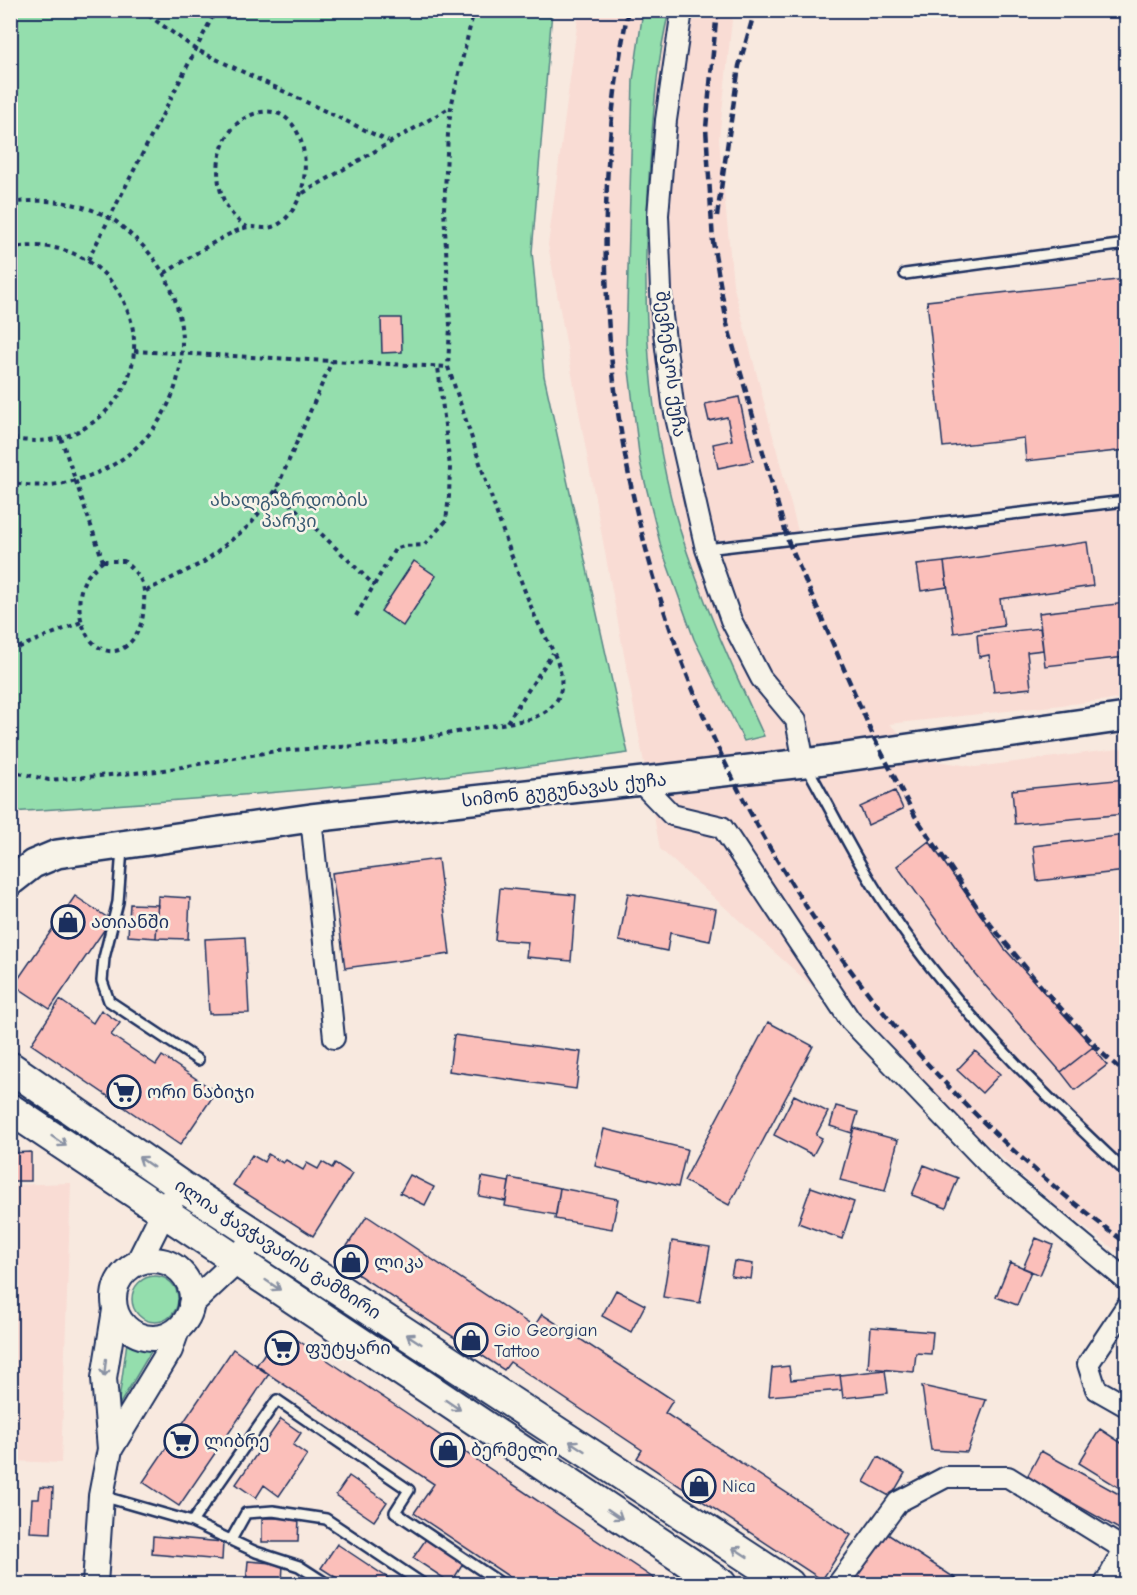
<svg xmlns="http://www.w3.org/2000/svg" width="1137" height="1595" font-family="'Comic Neue','Noto Sans Georgian',sans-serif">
<rect width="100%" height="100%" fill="#f8e9df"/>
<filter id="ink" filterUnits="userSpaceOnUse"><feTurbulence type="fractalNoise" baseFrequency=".0167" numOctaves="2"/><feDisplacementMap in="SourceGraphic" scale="12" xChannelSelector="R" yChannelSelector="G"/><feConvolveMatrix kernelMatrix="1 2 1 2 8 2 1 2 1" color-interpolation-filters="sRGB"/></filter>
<g filter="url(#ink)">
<!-- built -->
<path fill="#f9dcd4" d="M579,11H643L633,80L626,345L640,462L661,547L694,639L744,741L709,616L679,526L662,458L648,343L646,209L658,60L669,11H733L719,139L733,284L799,535L1126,494V698L889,724L930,760L976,767L1126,748V1258L1056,1206L660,849L548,245Z
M71,1183L61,1463L11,1461V1185Z"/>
<!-- green -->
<path fill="#94dead" stroke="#588686" stroke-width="1.5" d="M11,11H552L532,252L544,376L628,753C423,782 217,799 11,812Z
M643,11H669C658,57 654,102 651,149C641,274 643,406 679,527C701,599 732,667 764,736L744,741L694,639L661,547L640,462L626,345L633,80Z
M132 1299a23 23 0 1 1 46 0a23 23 0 1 1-46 0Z
M127,1342L143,1350H152L118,1407Z"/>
<!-- building -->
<path fill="#fbbfba" stroke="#1b2f5e" stroke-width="1.5" d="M1126,279V450L1026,461L1024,438L943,447L927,301Z
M381,318H401L402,352L382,353Z
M739,397L753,461L718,468L713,444L732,440L727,417L709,421L705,404Z
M1087,542L1093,586L1000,599L1004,626L954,633L944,562Z
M414,561L436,576L403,626L381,611Z
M944,562L947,587L921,591L917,565Z
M1126,603V657L1045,666L1039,613Z
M1040,628L1043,650L1027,652L1031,688L994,692L989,655L979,657L977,635Z
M1126,779V814L1015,824L1012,790Z
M895,791L903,809L868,825L860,807Z
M1126,835V871L1037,881L1033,846Z
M929,841L1004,948L1093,1047L1061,1072L975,974L897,866Z
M438,859L450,954L345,968L332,873Z
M500,888L576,895L571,961L526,957L528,942L495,940Z
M628,893L716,909L710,941L670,933L667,951L619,941Z
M75,896L111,920L50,1009L14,985Z
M158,896L190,898L188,939L156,938Z
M130,904L158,905L156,938L128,936Z
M245,937L249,1013L209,1014L205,939Z
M60,1000L93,1023L101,1010L120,1023L111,1035L156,1065L162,1056L216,1092L180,1145L31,1044Z
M768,1022L813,1046L729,1205L684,1181Z
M454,1035L581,1052L576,1089L449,1071Z
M1093,1047L1107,1065L1075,1090L1061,1072Z
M975,1051L1000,1074L982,1093L957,1070Z
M794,1095L828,1112L816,1135L822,1138L813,1155L774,1135Z
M836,1106L858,1112L852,1133L830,1126Z
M854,1128L898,1140L885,1191L840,1180Z
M604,1129L687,1149L678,1187L595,1166Z
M31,1152V1181H10V1153Z
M268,1154L283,1163L286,1160L303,1170L307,1163L318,1169L322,1162L332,1168L335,1163L352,1174L313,1236L233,1185L252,1155L264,1162Z
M924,1165L958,1178L946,1208L912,1195Z
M410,1175L434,1187L425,1205L400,1193Z
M482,1177L509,1182L506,1201L479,1196Z
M510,1178L560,1188L556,1215L505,1206Z
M811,1187L854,1202L842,1239L798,1223Z
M560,1188L618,1199L612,1229L555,1219Z
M367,1216L534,1327L542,1314L673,1400L665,1413L851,1535L822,1580L637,1458L642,1450L510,1362L504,1370L337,1261Z
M1036,1238L1053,1245L1040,1275L1023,1268Z
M672,1241L710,1247L700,1303L663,1297Z
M734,1261L753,1264L751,1279L731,1276Z
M1010,1262L1031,1271L1017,1305L996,1297Z
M616,1290L645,1305L631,1332L602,1316Z
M871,1327L933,1332L931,1354L916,1353L914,1372L868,1368Z
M281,1329L662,1584H577L565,1577L560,1584H520L414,1513L434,1484L256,1366Z
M233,1349L269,1374L179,1506L143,1482Z
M789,1366L791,1380L840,1375L842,1390L769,1396L772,1368Z
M885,1370L888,1393L843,1398L840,1375Z
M922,1386L986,1400L967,1452L931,1450Z
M281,1419L301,1433L293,1445L307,1455L279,1496L264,1485L256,1498L236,1484Z
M1100,1429L1126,1446V1492L1079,1463Z
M1041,1451L1126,1498V1533L1027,1477Z
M878,1457L905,1473L891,1497L864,1482Z
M349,1476L387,1502L374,1521L336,1495Z
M40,1487L53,1488L51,1533L30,1532L32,1499H39Z
M262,1518H299L298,1542H262Z
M886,1533L964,1584H852Z
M153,1536L223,1542L222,1560L152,1554Z
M426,1539L463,1564L451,1583L413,1558Z
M337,1544L397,1584H346L321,1568Z
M248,1561L283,1564L282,1584H246Z"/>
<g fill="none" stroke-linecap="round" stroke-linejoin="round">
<defs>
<path id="service" d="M905,274L1126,244
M706,549L1126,501
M807,767C834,815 859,867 891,913C957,1010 1041,1092 1126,1172
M122,849L118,902L104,958L102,981L109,1001L198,1060
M102,1496L192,1522L277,1400L409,1490L395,1512L502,1584
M192,1522L256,1552L299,1566L327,1584
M231,1540L246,1513L273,1511L326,1519L423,1584"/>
<path id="minor" d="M682,10L666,120L658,215L662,316L673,404L706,549L731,620L761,678L796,720L804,763
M640,782L672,815L722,827L850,1020L995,1171L1126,1280
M311,818L334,1038
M1126,1307L1088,1364L1096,1389L1126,1406
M838,1584L898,1502L946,1477H1008L1124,1549L1105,1584"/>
<path id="tertiary" d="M114 1299a39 39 0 1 1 78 0a39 39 0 1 1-78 0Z
M138,1263L164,1211L181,1186
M191,1304L237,1261L255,1235
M110,1449L170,1350L177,1330
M95,1584L101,1496L110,1449L104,1378L115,1310"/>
<path id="secondary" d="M10,882L33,864L57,854L311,818L804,763L1126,717"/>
<path id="primary" d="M10,1067L181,1186L789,1584
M10,1109L721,1584"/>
</defs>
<!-- service casing -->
<use href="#service" stroke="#1b2f5e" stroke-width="14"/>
<!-- minor casing -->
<use href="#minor" stroke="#1b2f5e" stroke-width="24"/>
<!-- tertiary casing -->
<use href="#tertiary" stroke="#1b2f5e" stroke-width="28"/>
<!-- secondary casing -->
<use href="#secondary" stroke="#1b2f5e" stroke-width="32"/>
<!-- primary casing -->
<use href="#primary" stroke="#1b2f5e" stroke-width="34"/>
<!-- path -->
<path stroke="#1b2f5e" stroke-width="4" stroke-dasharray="4.5 4.5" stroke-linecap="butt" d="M141,10L197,50L388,141
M10,23L18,10
M303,193L451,107
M10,203C44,198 77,201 108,217C116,220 123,228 130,234C190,283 200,372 150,433C134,452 114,467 91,475C66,485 37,489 10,482
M10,249C121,224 183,367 86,427C63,441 36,444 10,438
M88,260L216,10
M165,273C188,259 220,236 244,228C257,224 268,234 283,221C324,186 305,85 245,118C232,125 223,141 220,155C214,181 222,212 247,227
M134,351L448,367
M61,438L103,561
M276,490L375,586
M103,561H124C145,581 146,585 143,614C141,635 121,663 97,646C79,633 75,600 84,582C88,574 97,566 103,561Z
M146,591L204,562L250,525L276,490L332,361
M356,616L395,549L404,546L424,545L446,521L449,496L450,467L438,367
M10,651L81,622
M507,722L553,653
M10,771L49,780L158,771L276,751L390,744L530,719C551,711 564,700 561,676C558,653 540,631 532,609C500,530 476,448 448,367L450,326L444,209L448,134L451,107L474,10"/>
<!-- service -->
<use href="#service" stroke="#f7f3e8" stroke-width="9"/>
<!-- minor -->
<use href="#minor" stroke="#f7f3e8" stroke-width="20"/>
<!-- tertiary -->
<use href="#tertiary" stroke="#f7f3e8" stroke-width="24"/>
<!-- secondary -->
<use href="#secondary" stroke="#f7f3e8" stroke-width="27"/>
<!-- primary -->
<use href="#primary" stroke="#f7f3e8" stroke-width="30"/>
<!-- rail -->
<path stroke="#1b2f5e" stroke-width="4.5" stroke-dasharray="9 4.5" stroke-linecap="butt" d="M628,10C535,488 738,958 1126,1243
M717,10L706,128L713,242L727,324L788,541L875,740L915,816L982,914L1044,990L1104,1055L1126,1074
M717,216L739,66L755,10"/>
</g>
<!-- one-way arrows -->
<defs><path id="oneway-shaft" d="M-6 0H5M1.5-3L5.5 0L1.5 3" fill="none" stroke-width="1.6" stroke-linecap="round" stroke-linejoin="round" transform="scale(1.5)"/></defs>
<g stroke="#8991a3">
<use href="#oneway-shaft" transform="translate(59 1141) rotate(34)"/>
<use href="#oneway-shaft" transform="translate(146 1162) rotate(-145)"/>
<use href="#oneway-shaft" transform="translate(273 1285) rotate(34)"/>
<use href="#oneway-shaft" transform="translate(414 1339) rotate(-147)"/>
<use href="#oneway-shaft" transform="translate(105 1368) rotate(96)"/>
<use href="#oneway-shaft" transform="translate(453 1405) rotate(34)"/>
<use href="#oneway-shaft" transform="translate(577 1446) rotate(-147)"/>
<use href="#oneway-shaft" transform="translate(615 1514) rotate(34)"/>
<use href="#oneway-shaft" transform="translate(740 1552) rotate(-147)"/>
</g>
</g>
<!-- icons -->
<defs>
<symbol id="shop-ring" viewBox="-11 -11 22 22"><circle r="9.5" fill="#f7f3e8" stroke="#1b2f5e" stroke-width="1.5"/><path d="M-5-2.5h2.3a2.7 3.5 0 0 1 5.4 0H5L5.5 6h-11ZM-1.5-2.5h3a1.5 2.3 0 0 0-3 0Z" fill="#1b2f5e"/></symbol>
<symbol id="supermarket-ring" viewBox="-11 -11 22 22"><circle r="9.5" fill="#f7f3e8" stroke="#1b2f5e" stroke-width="1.5"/><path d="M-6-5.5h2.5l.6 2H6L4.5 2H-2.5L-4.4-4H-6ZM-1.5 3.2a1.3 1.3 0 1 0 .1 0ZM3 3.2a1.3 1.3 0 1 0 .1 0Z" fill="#1b2f5e"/></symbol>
</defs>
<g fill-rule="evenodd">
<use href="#shop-ring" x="49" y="903" width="38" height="38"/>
<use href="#supermarket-ring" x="105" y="1073" width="38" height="38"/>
<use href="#shop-ring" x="332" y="1243" width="38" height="38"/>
<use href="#shop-ring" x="452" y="1321" width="38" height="38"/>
<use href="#supermarket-ring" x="263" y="1329" width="38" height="38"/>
<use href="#supermarket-ring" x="162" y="1422" width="38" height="38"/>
<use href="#shop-ring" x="429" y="1431" width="38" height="38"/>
<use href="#shop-ring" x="680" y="1467" width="38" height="38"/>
</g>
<g text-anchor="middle" stroke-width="5" stroke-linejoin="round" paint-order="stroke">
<!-- street labels -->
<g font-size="18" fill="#1b2f5e" stroke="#f7f3e8">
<text transform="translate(671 364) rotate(83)" y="6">შევჩენკოს ქუჩა</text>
<text transform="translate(564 790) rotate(-6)" y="6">სიმონ გუგუნავას ქუჩა</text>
<text transform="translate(278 1249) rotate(33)" y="6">ილია ჭავჭავაძის გამზირი</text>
</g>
<!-- park labels -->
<g font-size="18" fill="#395b72" stroke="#f7f3e8">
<text x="289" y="506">ახალგაზრდობის<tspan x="289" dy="21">პარკი</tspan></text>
</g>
<!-- poi labels -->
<g font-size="18" fill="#1b2f5e" stroke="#f7f3e8" text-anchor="start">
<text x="91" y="928">ათიანში</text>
<text x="147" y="1098">ორი ნაბიჯი</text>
<text x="374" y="1268">ლიკა</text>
<text x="494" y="1336">Gio Georgian<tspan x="494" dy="21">Tattoo</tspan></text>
<text x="305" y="1354">ფუტყარი</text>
<text x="204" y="1447">ლიბრე</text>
<text x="471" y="1456">ბერმელი</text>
<text x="722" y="1492">Nica</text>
</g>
</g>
<!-- margin -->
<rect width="1137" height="1595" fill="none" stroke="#f7f3e8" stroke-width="36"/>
<rect x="18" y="18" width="1101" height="1559" fill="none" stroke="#1b2f5e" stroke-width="2" filter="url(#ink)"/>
</svg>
